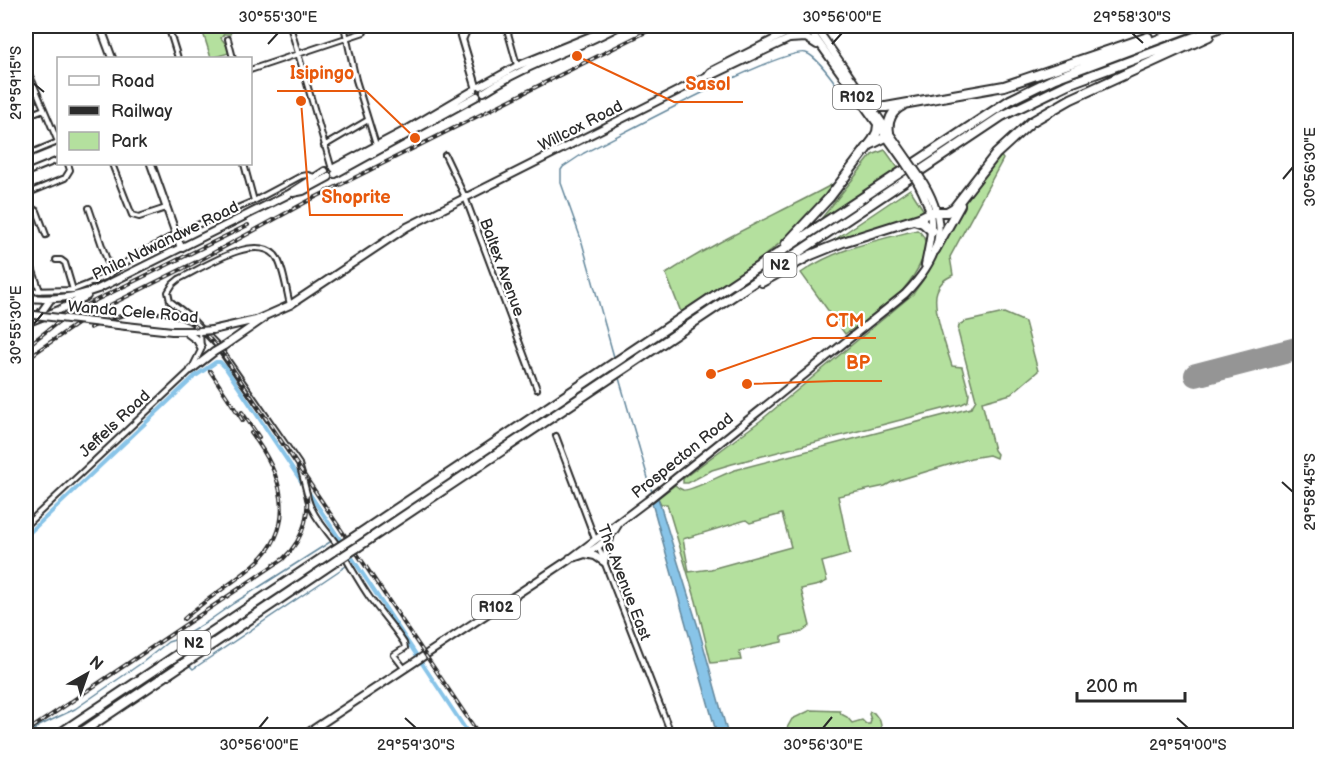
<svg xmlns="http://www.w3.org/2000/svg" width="1326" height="761" font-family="'Balsamiq Sans',sans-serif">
<rect width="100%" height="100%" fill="#fff"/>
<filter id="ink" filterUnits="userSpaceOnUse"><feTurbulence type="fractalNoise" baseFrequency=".0167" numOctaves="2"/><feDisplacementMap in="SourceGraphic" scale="12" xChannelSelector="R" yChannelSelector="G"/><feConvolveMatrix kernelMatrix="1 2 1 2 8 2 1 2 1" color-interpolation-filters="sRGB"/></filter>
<g filter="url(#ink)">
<!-- green -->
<path fill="#b4e09e" stroke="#708664" stroke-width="1.5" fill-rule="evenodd" d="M201,26H231L232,30L230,34H224L221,38L228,47L229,53L211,58Z
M885,150L898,168L817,224L872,155Z
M1000,155L1003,159L950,257L953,275C945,279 940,282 937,291C931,306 947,350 952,366L962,367L969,393L968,401L962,404L732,464L712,470L688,483H683V479L685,477L760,421L913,294L923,280L966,200Z
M833,184C795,242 738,275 681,312L666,274C719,239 778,214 833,184Z
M910,189L924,211L920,218C884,223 852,237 818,251Z
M917,230C938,243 914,277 902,291C887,308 864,321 845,334L801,273C834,249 878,240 917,230Z
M1004,313L1025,322L1038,371L1011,394L982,402L994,450L997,454L996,458L989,455L971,458L892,482L885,486L838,496L850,554L822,562L827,581L819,585L801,589L810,626L802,632L782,636V642L739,651L741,660L711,663L696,601L667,504H661L658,498L675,485C677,487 680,489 683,490C690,492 725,473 735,470L971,408L976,400L958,332L959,325L964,322ZM782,514L791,547L711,569L689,572L683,539L746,520L750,523Z
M811,710L840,711L841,714L847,717L852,723L862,720L866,724H870L871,720L869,714L870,712L874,713L880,721L883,735H783L792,719Z"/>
<!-- water -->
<path fill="#88c4e8" stroke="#63879c" stroke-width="1.5" d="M658,498L699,630L728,735H717L652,503Z"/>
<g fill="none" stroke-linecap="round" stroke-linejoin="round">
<!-- stream -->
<path stroke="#63879c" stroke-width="1.5" d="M614,357L581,239L561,183V170L563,167L584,153C615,138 784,46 806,53C818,56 840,90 848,101
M619,378L652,492
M189,665L193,669L346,566
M27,736L39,726L75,709L143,662L168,642L181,638L207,622L234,603L330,542"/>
<!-- canal -->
<path stroke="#88c4e8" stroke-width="4" d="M26,536L194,377L216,362H220L225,367L343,544
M349,553L470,736"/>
<!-- runway -->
<path stroke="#959595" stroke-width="24" d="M1196,375L1300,348"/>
<defs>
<path id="street" d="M168,26L178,58
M290,26L331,166
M344,26L356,80L376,145
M506,26L517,65
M228,39L233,58
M463,40L467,31L479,26
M250,70L364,32L365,26
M26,77L31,78L58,142
M26,96L37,92
M26,116L44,109
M324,146L368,120
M26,155L58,142
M445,155L465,197L537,389
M112,164L132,215L139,217L166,208
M244,164L254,201
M26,173L58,160
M26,194L65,178L70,170L68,164
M26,204L37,211L46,235
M89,208L111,272
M56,260H61L65,263L73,290
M26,261L31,265L40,291
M26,291L73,290L86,285L105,277L134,257L176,234L254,201L301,176L308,175L314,177
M290,305C287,293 283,264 275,255C253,233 201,269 179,279L173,284L168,292L170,301L189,316L217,345L299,464L303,478
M556,436L595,539
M307,494C310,514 327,530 338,546C349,563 358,581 370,598C381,613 393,626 404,643L405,648L394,655L404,668
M26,525L191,370L201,350L200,331
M598,546L672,736"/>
<path id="secondary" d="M100,26L112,58
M458,26L476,86
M707,76L710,72L800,26
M481,86L517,66L603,31
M484,92C527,64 575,50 619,26
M151,164L181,248
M334,168L406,130L474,90
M335,174L477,96
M293,193L303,191L329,177
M26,298C52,300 73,298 98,289L289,194L325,171
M38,317L50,300
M26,323L59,310L87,296
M126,326L172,331H200
M212,330L256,320L290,305L407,227L707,76L713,75L810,29
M186,332L197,340L201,347
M224,346L263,319
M191,370L214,352"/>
<path id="primary" d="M807,26L905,163
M815,26L909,161
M789,39L806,38L817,45
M916,180C936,216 933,226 925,265
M585,554L595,556L604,562L611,534
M570,558C589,556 610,540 619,523
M303,736L570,559L647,501L905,294C943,255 950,222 920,177"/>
<path id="highway" d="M868,103L878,107H886L1004,86L1148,37
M872,144L886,137L889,132C887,121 892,111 902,106
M914,220L923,223L932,231
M786,244L829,198L873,140L877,132L878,125
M935,250L960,205
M762,282L811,255L843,242L919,218L931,212H947L954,208L996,154L1031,122L1071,99L1209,36
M353,538L735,282L1010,100L1055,78L1194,26
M359,546L1002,116L1068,84L1224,26
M56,736L333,551
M76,736L339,559"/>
</defs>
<!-- street casing -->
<use href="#street" stroke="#2b2b2b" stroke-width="8"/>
<!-- secondary casing -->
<use href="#secondary" stroke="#2b2b2b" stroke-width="10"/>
<!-- primary casing -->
<use href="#primary" stroke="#2b2b2b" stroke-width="10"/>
<!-- highway casing -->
<use href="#highway" stroke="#2b2b2b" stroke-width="12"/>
<!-- street -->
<use href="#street" stroke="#fff" stroke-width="4"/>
<!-- secondary -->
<use href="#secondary" stroke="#fff" stroke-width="6"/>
<!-- primary -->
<use href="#primary" stroke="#fff" stroke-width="6"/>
<!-- highway -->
<use href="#highway" stroke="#fff" stroke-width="8"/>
<defs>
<path id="rail" d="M90,328C126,309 167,305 201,330C211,338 218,349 226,359L480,736
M26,347L70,313L248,225
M26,359L90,315L204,258L308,201L658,26
M210,371L243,421
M242,412L259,437
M184,619C207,597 235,583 257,562C299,524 281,472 251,433
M26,732L283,559C305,538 313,509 303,479"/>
</defs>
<!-- rail casing -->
<use href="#rail" stroke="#2b2b2b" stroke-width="4"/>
<!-- rail -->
<use href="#rail" stroke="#fff" stroke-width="1.5" stroke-dasharray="4.5" stroke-linecap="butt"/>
<defs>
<path id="street-bridge" d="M303,478L307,494"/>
<path id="secondary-bridge" d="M26,314L126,326
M200,331L212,330
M214,352L224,346"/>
<path id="primary-bridge" d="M909,161L920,177
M905,163L916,180"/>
<path id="highway-bridge" d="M333,551L353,538
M339,559L359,546"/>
</defs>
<!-- street-bridge casing -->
<use href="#street-bridge" stroke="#2b2b2b" stroke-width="8" stroke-linecap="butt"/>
<!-- secondary-bridge casing -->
<use href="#secondary-bridge" stroke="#2b2b2b" stroke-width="10" stroke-linecap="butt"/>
<!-- primary-bridge casing -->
<use href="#primary-bridge" stroke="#2b2b2b" stroke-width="10" stroke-linecap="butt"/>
<!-- highway-bridge casing -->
<use href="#highway-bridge" stroke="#2b2b2b" stroke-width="12" stroke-linecap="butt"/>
<!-- street-bridge -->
<use href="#street-bridge" stroke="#fff" stroke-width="4"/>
<!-- secondary-bridge -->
<use href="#secondary-bridge" stroke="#fff" stroke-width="6"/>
<!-- primary-bridge -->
<use href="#primary-bridge" stroke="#fff" stroke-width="6"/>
<!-- highway-bridge -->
<use href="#highway-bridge" stroke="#fff" stroke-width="8"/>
</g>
</g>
<!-- ticks -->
<path fill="none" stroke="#2b2b2b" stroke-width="2" d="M1132,33L1143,43M268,44L278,33M832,44L842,33M33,83L44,92M1283,179L1293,167M33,325L43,313M1282,482L1293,492M405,718L416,728M1177,718L1188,728M259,728L268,717M823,728L832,717"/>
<g text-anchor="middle" stroke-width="4.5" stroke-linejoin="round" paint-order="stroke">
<!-- shield labels -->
<g fill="#fff" stroke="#6b6b6b" stroke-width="1.5">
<rect x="833" y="85" width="48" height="24" rx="4.5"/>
<rect x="763.5" y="253" width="33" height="24" rx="4.5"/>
<rect x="472" y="595" width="48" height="24" rx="4.5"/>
<rect x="177.5" y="631" width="33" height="24" rx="4.5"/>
</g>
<g font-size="15" font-weight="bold" fill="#2b2b2b">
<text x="857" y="102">R102</text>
<text x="780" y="270">N2</text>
<text x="496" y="612">R102</text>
<text x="194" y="648">N2</text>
</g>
<!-- street labels -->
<g font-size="16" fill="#2b2b2b" stroke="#fff">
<text transform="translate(580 125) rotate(-27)" y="6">Willcox Road</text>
<text transform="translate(165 240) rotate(-26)" y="6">Phila Ndwandwe Road</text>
<text transform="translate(503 267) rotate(70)" y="6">Baltex Avenue</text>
<text transform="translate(133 311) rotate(5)" y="6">Wanda Cele Road</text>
<text transform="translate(114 423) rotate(-43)" y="6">Jeffels Road</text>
<text transform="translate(682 455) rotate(-39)" y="6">Prospecton Road</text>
<text transform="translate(625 582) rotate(69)" y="6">The Avenue East</text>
</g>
</g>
<!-- callouts -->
<path fill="none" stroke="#e8590c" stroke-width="2" d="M415 138L366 91H277M577 56L674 102H743M301 101L310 215H403M711 374L813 338H876M747 384L834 381H882"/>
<g fill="#e8590c" stroke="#fff" stroke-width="2">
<circle cx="415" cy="138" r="6"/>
<circle cx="577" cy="56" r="6"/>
<circle cx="301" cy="101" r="6"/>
<circle cx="711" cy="374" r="6"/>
<circle cx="747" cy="384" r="6"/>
</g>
<g font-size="18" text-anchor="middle" font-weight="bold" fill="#e8590c" stroke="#fff" stroke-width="4.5" stroke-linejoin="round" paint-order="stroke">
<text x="322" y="79">Isipingo</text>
<text x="708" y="90">Sasol</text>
<text x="356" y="203">Shoprite</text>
<text x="845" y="327">CTM</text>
<text x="858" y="369">BP</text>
</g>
<!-- margin -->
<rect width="1326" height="761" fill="none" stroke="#fff" stroke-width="66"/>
<!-- legend -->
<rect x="57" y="57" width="195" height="108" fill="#ffffff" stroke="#aaaaaa" stroke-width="1.5"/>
<rect x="69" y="76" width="30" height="9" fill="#ffffff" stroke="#aaaaaa" stroke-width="1.5"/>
<text x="111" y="87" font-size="18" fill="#2b2b2b">Road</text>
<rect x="69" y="106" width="30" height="9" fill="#2b2b2b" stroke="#aaaaaa" stroke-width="1.5"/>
<text x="111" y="117" font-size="18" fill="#2b2b2b">Railway</text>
<rect x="69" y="132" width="30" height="18" fill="#b4e09e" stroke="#aaaaaa" stroke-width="1.5"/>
<text x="111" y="147" font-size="18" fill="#2b2b2b">Park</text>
<!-- north arrow -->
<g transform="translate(87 674) rotate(40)" stroke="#ffffff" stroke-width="4.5" paint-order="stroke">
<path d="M0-4.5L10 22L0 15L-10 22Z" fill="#2b2b2b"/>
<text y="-9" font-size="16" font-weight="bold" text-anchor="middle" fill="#2b2b2b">N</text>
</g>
<!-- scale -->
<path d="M1077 692v9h108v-9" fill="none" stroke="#2b2b2b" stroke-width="3"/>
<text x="1086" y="692" font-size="18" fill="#2b2b2b" stroke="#ffffff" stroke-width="4.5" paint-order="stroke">200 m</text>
<rect x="33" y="33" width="1260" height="695" fill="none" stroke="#2b2b2b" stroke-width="2"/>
<g font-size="15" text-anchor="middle" fill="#2b2b2b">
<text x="278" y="22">30°55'30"E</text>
<text x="842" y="22">30°56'00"E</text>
<text x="1132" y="22">29°58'30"S</text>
<text transform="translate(16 83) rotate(-90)" y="5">29°59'15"S</text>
<text transform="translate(1310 167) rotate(-90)" y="5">30°56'30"E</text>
<text transform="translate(16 325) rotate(-90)" y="5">30°55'30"E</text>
<text transform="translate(1310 492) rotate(-90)" y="5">29°58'45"S</text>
<text x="259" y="750">30°56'00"E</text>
<text x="416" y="750">29°59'30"S</text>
<text x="823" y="750">30°56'30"E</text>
<text x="1188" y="750">29°59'00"S</text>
</g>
</svg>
